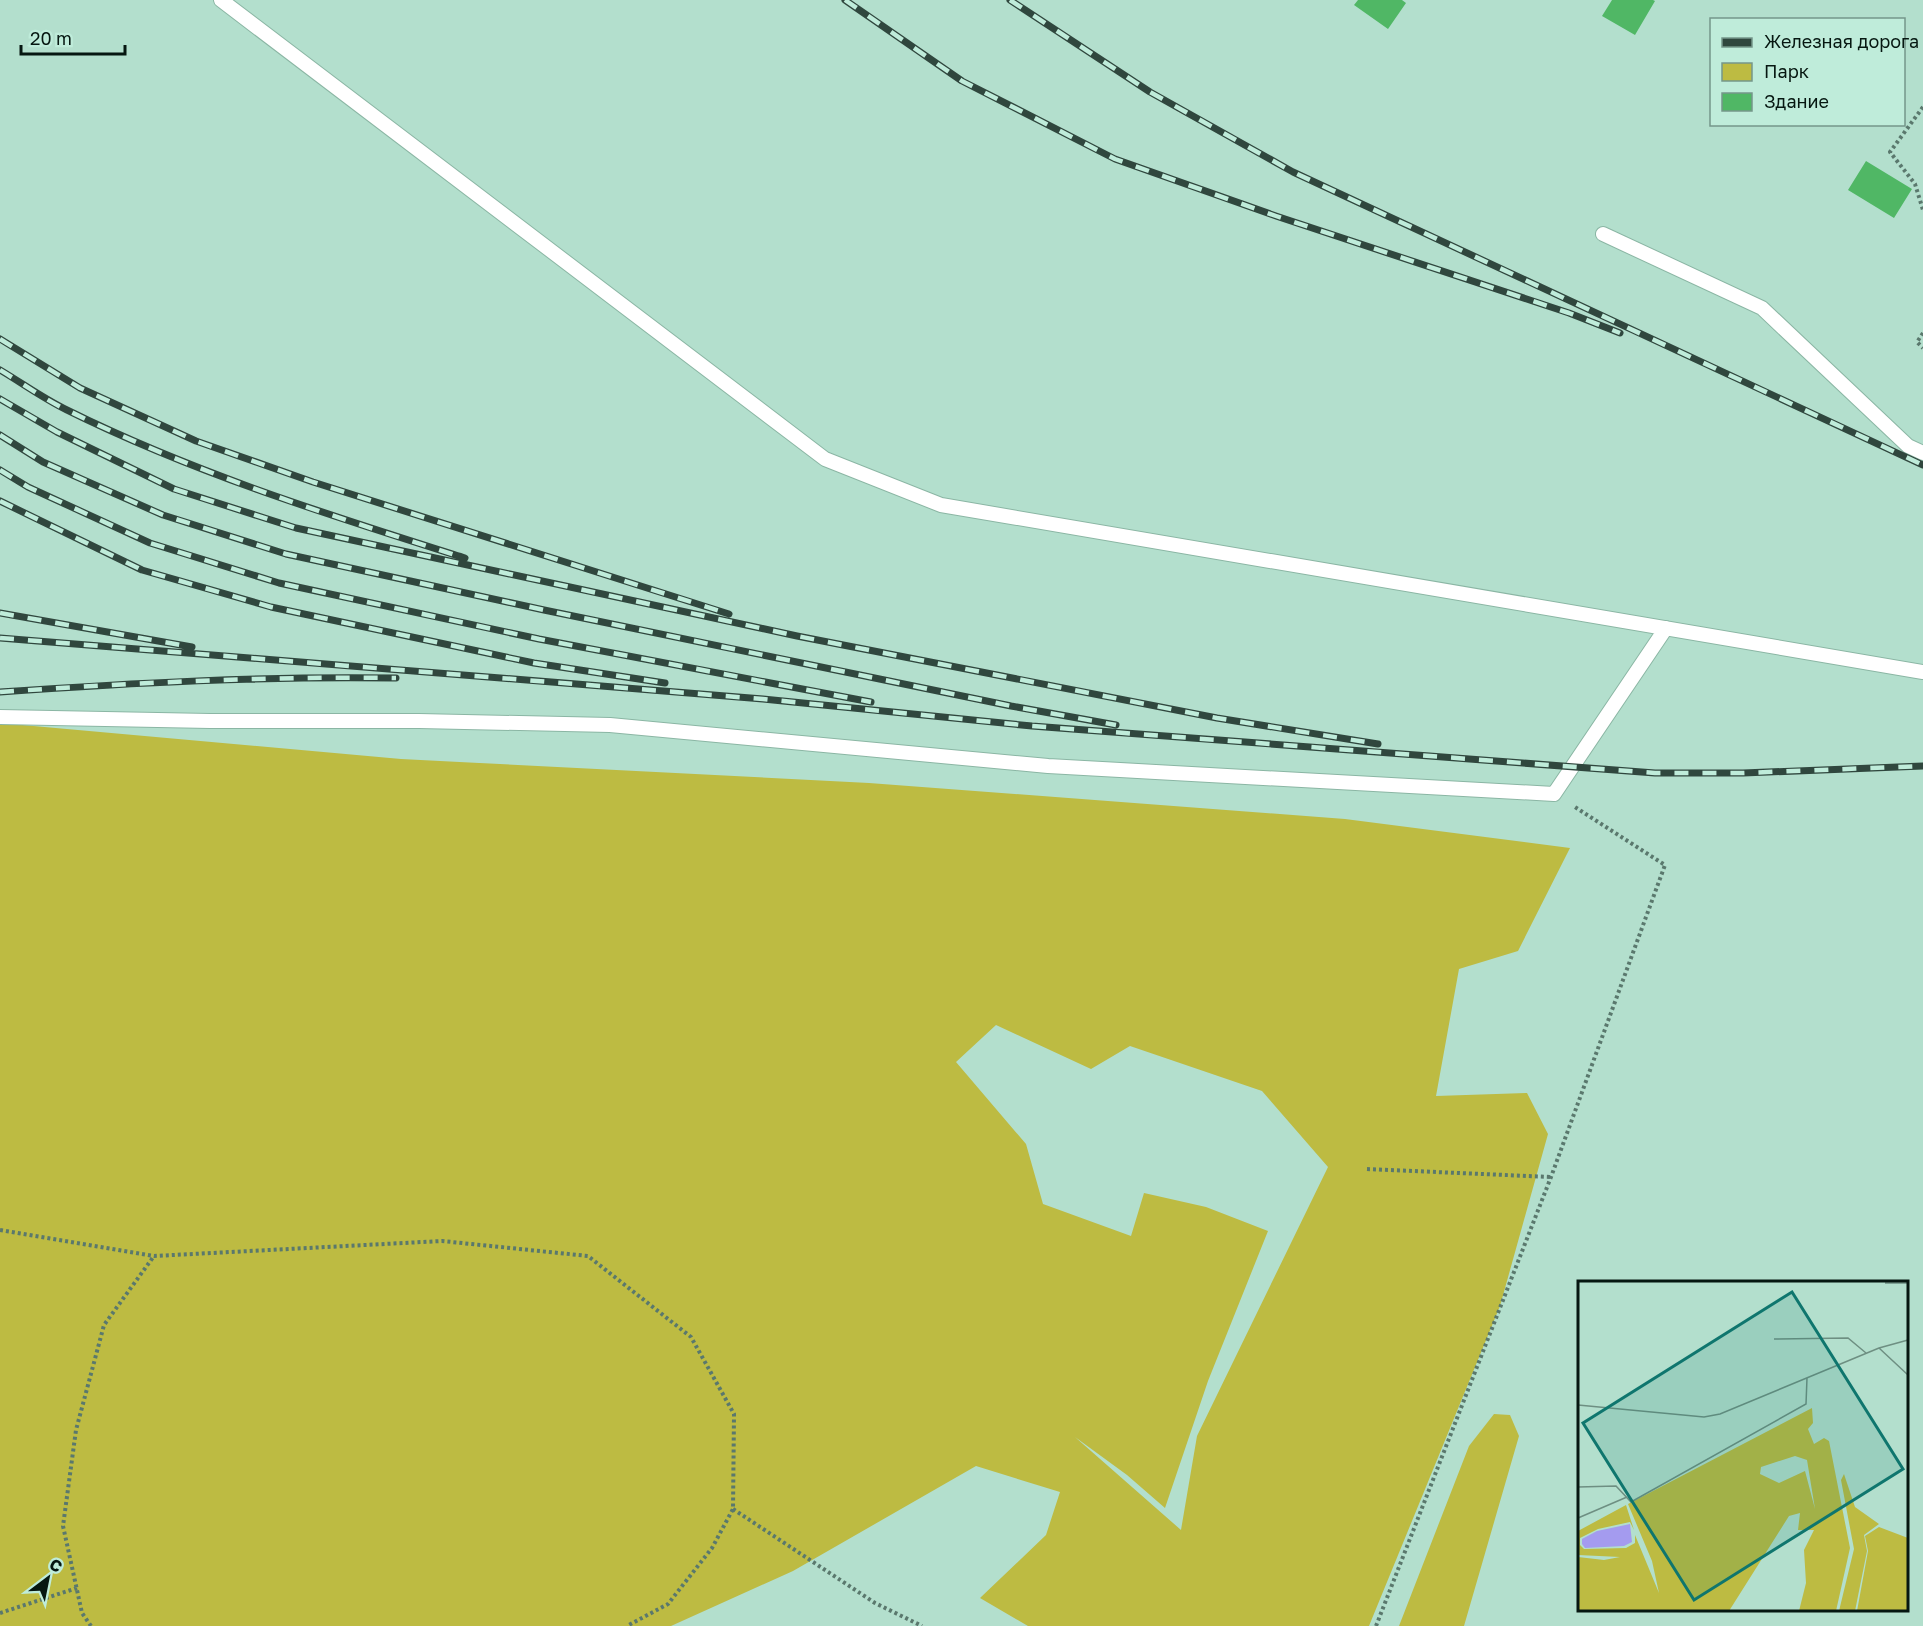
<svg xmlns="http://www.w3.org/2000/svg" width="1923" height="1626" font-family="'Golos Text',sans-serif">
<rect width="100%" height="100%" fill="#b3dfcd"/>
<!-- green -->
<path fill="#bdbb42" fill-rule="evenodd" d="M0,723L401,759L869,783L1345,819L1570,848L1518,951L1459,969L1436,1096L1527,1093L1548,1134L1500,1306L1369,1626H1028L980,1598L1046,1535L1060,1492L976,1466L793,1571L671,1626H0ZM996,1025L1091,1069L1130,1046L1262,1091L1328,1167L1197,1436L1181,1530L1075,1437L1127,1475L1165,1508L1208,1381L1268,1231L1206,1207L1144,1193L1131,1236L1043,1204L1026,1144L956,1062Z
M1494,1414L1510,1415L1519,1436L1464,1626H1399L1469,1446Z"/>
<!-- building -->
<path fill="#50b765" d="M1358,0H1402L1406,3L1388,29L1354,5Z
M1612,0H1653L1655,1L1635,35L1602,16Z
M1866,161L1912,189L1894,218L1848,190Z"/>
<g fill="none" stroke-linecap="round" stroke-linejoin="round">
<defs>
<path id="service" d="M221,0L825,459L941,505L1923,672
M1603,234L1762,308L1908,446L1923,453
M0,717L210,721H419L610,725L1048,766L1554,794L1666,628"/>
</defs>
<!-- service casing -->
<use href="#service" stroke="#8bb6a4" stroke-width="16"/>
<!-- path -->
<path stroke="#5a786d" stroke-width="4" stroke-dasharray="3 3" stroke-linecap="butt" d="M1923,107L1890,152L1915,184L1923,210
M1923,333L1917,342L1923,348
M1367,1169L1551,1177
M0,1230L154,1256L442,1241L588,1256L691,1337L734,1414L733,1509L712,1548L668,1604L627,1626
M733,1509L875,1603L922,1626
M0,1613L77,1588
M91,1626L82,1613L63,1526L76,1430L104,1325L154,1256
M1376,1626L1551,1177L1665,865L1575,807"/>
<!-- service -->
<use href="#service" stroke="#fff" stroke-width="14"/>
<defs>
<path id="rail" d="M845,0L962,81L1115,159L1276,216L1569,313L1620,333
M1010,0L1150,92L1293,172L1923,465
M0,339L80,388L196,441L313,482L729,614
M0,370C22,383 44,399 67,410C194,473 329,515 465,558
M0,399L57,432L174,489L296,528L797,636L1217,718L1378,744
M0,435L43,462L163,515L286,554L544,610L1011,706L1116,725
M0,470L28,487L150,543L279,583L539,639L871,702
M0,501L142,570L271,607L534,663L665,683
M0,613L192,647
M0,638L763,699L1032,726L1655,773H1743L1923,766
M0,692C132,683 264,676 396,678"/>
</defs>
<!-- rail casing -->
<use href="#rail" stroke="#30473e" stroke-width="7"/>
<!-- rail -->
<use href="#rail" stroke="#bfecda" stroke-width="4.5" stroke-dasharray="14" stroke-linecap="butt"/>
</g>
<!-- overview -->
<g transform="translate(1578 1281)">
<rect width="330" height="330" fill="#b3dfcd"/>
<path d="M234,127L235,142L230,148L236,163L246,157L251,160L272,267L258,330H221L228,302L226,269L236,249H220L222,232L211,235L151,330H0V276L26,279L42,276L0,274V250L48,224L56,249L52,241L20,248L2,257V264L6,268L48,267L57,262V254L81,312L74,280L50,223ZM217,175L229,179L237,228L227,190L201,202L182,193L183,186ZM266,193L277,226L301,243L286,254L289,270L277,330H261L276,268L263,199ZM301,246L330,257V330H279L290,270L287,255Z" fill="#bdbb42" fill-rule="evenodd"/>
<path d="M52,243L54,261L46,265L7,267L4,263V258L19,250Z" fill="#a49bef"/>
<path fill="none" stroke="#6e8f82" stroke-width="1.5" d="M254,0H308M307,2H330M196,58L270,57L288,72M301,67L330,94M0,124L126,136L142,133L301,67L330,59M0,206L38,205L53,221L228,123L229,97M0,237L49,216"/>
<path fill="#0f766e" fill-opacity="0.15" stroke="#0f766e" stroke-width="3" d="M214,11L325,188L116,319L5,142Z"/>
<rect width="330" height="330" fill="none" stroke="#061711" stroke-width="3"/>
</g>
<!-- legend -->
<rect x="1710" y="18" width="195" height="108" fill="#bfecda" stroke="#75978a" stroke-width="1.5"/>
<rect x="1722" y="38" width="30" height="9" fill="#30473e" stroke="#75978a" stroke-width="1.5"/>
<text x="1764" y="48" font-size="18" fill="#061711">Железная дорога</text>
<rect x="1722" y="63" width="30" height="18" fill="#bdbb42" stroke="#75978a" stroke-width="1.5"/>
<text x="1764" y="78" font-size="18" fill="#061711">Парк</text>
<rect x="1722" y="93" width="30" height="18" fill="#50b765" stroke="#75978a" stroke-width="1.5"/>
<text x="1764" y="108" font-size="18" fill="#061711">Здание</text>
<!-- north arrow -->
<g transform="translate(48 1578) rotate(32)" stroke="#bfecda" stroke-width="4.5" paint-order="stroke">
<path d="M0-4.5L10 22L0 15L-10 22Z" fill="#061711"/>
<text y="-9" font-size="16" font-weight="bold" text-anchor="middle" fill="#061711">С</text>
</g>
<!-- scale -->
<path d="M21 45v9h104v-9" fill="none" stroke="#061711" stroke-width="3"/>
<text x="30" y="45" font-size="18" fill="#061711" stroke="#bfecda" stroke-width="4.5" paint-order="stroke">20 m</text>
</svg>
